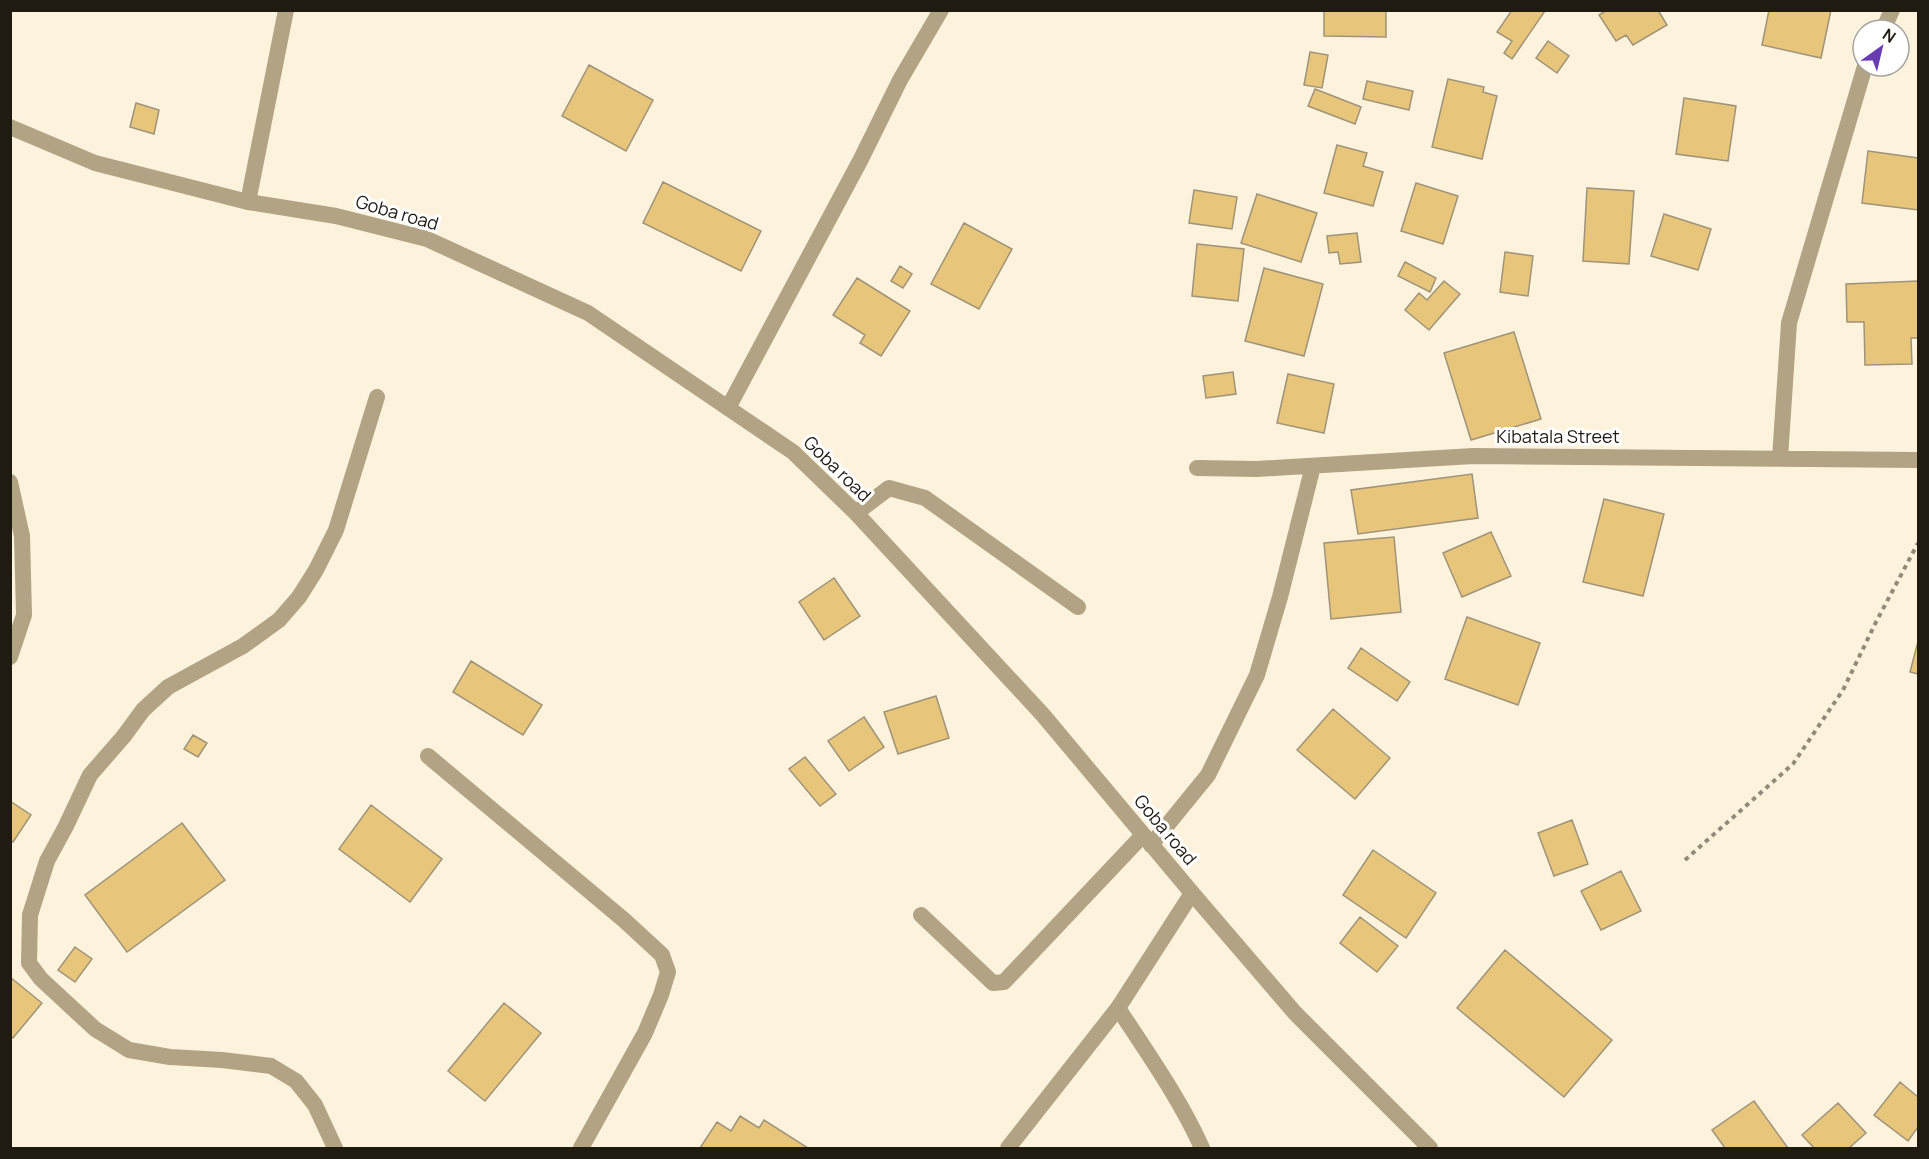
<svg xmlns="http://www.w3.org/2000/svg" width="1929" height="1159" font-family="Manrope,sans-serif">
<rect width="100%" height="100%" fill="#fdf3dc"/>
<!-- building -->
<path fill="#e7c57a" stroke="#9f9379" stroke-width="1.5" d="M1324,10H1386V37L1324,36Z
M1512,10L1545,11L1512,59L1504,53L1512,41L1497,32Z
M1607,10H1658L1667,25L1633,45L1626,35L1616,41L1599,15Z
M1769,10H1831L1821,58L1762,45Z
M1548,41L1569,56L1557,73L1536,58Z
M1310,52L1328,55L1322,88L1304,85Z
M589,65L653,100L626,151L562,116Z
M1448,79L1484,87L1483,92L1497,96L1482,159L1432,147Z
M1367,81L1413,91L1409,110L1363,99Z
M1315,89L1361,107L1355,124L1308,106Z
M1684,98L1736,106L1728,161L1676,154Z
M136,103L159,110L154,134L130,127Z
M1337,145L1367,153L1363,166L1383,172L1373,206L1324,193Z
M1868,151L1918,158V210L1862,203Z
M663,182L761,231L741,271L643,223Z
M1416,183L1458,196L1443,244L1401,231Z
M1587,188L1634,191L1629,264L1583,261Z
M1194,190L1237,197L1232,229L1189,223Z
M1257,194L1317,213L1301,262L1241,243Z
M1664,214L1711,229L1698,270L1651,256Z
M964,223L1012,249L979,309L931,284Z
M1357,233L1361,262L1340,264L1338,252L1329,253L1327,236Z
M1197,244L1244,249L1238,301L1192,296Z
M1505,252L1533,256L1528,296L1500,292Z
M1405,262L1436,278L1430,292L1398,276Z
M900,266L912,274L903,288L891,281Z
M1264,268L1323,284L1304,356L1245,341Z
M857,278L910,311L881,356L860,343L865,335L833,315Z
M1444,281L1460,294L1429,330L1405,310L1419,293L1427,300Z
M1918,281V338H1911L1912,364L1865,365L1864,322H1847L1846,284Z
M1514,332L1541,419L1471,440L1444,353Z
M1233,372L1236,394L1206,398L1203,376Z
M1288,374L1334,384L1324,433L1277,423Z
M1472,474L1478,518L1358,534L1351,490Z
M1604,499L1664,514L1643,596L1583,582Z
M1491,532L1511,576L1462,597L1443,553Z
M1394,537L1401,612L1331,619L1324,543Z
M834,578L860,616L824,640L799,602Z
M1467,617L1540,643L1518,705L1445,679Z
M1917,645L1918,646V674L1910,672Z
M1361,648L1410,682L1397,701L1348,668Z
M471,661L542,705L523,735L453,692Z
M936,696L949,738L898,754L884,712Z
M1333,709L1390,758L1355,799L1297,750Z
M864,717L884,747L849,771L828,741Z
M193,735L207,743L198,757L184,749Z
M805,757L836,794L820,806L789,769Z
M10,801L31,815L13,842L10,841Z
M371,805L442,859L410,902L339,849Z
M1572,820L1588,864L1554,876L1538,833Z
M182,823L225,880L127,952L85,895Z
M1373,850L1436,893L1406,938L1343,895Z
M1621,871L1641,911L1601,930L1581,891Z
M1360,917L1398,946L1377,972L1340,943Z
M75,947L92,959L75,982L58,970Z
M1505,950L1612,1040L1564,1097L1457,1008Z
M10,977L42,1003L13,1038L10,1036Z
M504,1003L541,1033L485,1101L448,1071Z
M1900,1082L1918,1097V1127L1908,1141L1874,1115Z
M1754,1101L1788,1148H1725L1712,1130Z
M1838,1103L1866,1133L1849,1148H1814L1802,1135Z
M740,1116L759,1128L764,1120L808,1148H700L717,1122L731,1131Z"/>
<g fill="none" stroke-linecap="round" stroke-linejoin="round">
<!-- path -->
<path stroke="#928a79" stroke-width="4" stroke-dasharray="4.5 4.5" stroke-linecap="butt" d="M1685,860L1793,764L1843,690L1876,622L1918,543"/>
<!-- service -->
<path stroke="#b1a384" stroke-width="16" d="M856,513L889,488L925,498L1078,607
M921,915L993,983L1004,982L1143,835
M1118,1008C1148,1054 1180,1099 1202,1148"/>
<!-- minor -->
<path stroke="#b1a384" stroke-width="16" d="M1883,30L1892,10
M248,202L286,10
M728,408L861,159L900,80L941,10
M1780,458L1789,323L1865,66
M1197,468L1257,469L1473,456L1918,460
M10,482L22,536L24,615L10,657
M428,756L624,920L662,955L668,972L661,995L645,1033L581,1148
M1151,845L1208,775L1257,675L1280,597L1313,466
M335,1148L315,1105L296,1081L271,1066L222,1060L170,1057L129,1050L95,1029L41,979L29,963L30,915L47,861L66,826L90,775L124,736L143,710L168,687L243,646L279,620L299,597L316,570L336,530L377,397
M1008,1148L1118,1008L1192,893"/>
<!-- tertiary -->
<path stroke="#b1a384" stroke-width="16" d="M10,127L95,163L248,202L336,216L427,239L588,313L793,452L856,513L1043,715L1192,893L1295,1013L1430,1148"/>
</g>
<g text-anchor="middle" stroke-width="6" stroke-linejoin="round" paint-order="stroke">
<!-- street labels -->
<g font-size="18" fill="#201b11" stroke="#fff">
<text transform="translate(397 213) rotate(16)" y="6">Goba road</text>
<text x="1558" y="443">Kibatala Street</text>
<text transform="translate(837 469) rotate(44)" y="6">Goba road</text>
<text transform="translate(1165 830) rotate(50)" y="6">Goba road</text>
</g>
</g>
<!-- border -->
<rect width="1929" height="1159" fill="none" stroke="#201b11" stroke-width="24"/>
<!-- north arrow -->
<g transform="translate(1881 48) rotate(34)"><circle r="28" fill="#ffffff" stroke="#a6a4a0" stroke-width="1.5"/>
<path d="M0-4.5L10 22L0 15L-10 22Z" fill="#6a3cb4"/>
<text y="-9" font-size="16" font-weight="bold" text-anchor="middle" fill="#201b11">N</text>
</g>
</svg>
